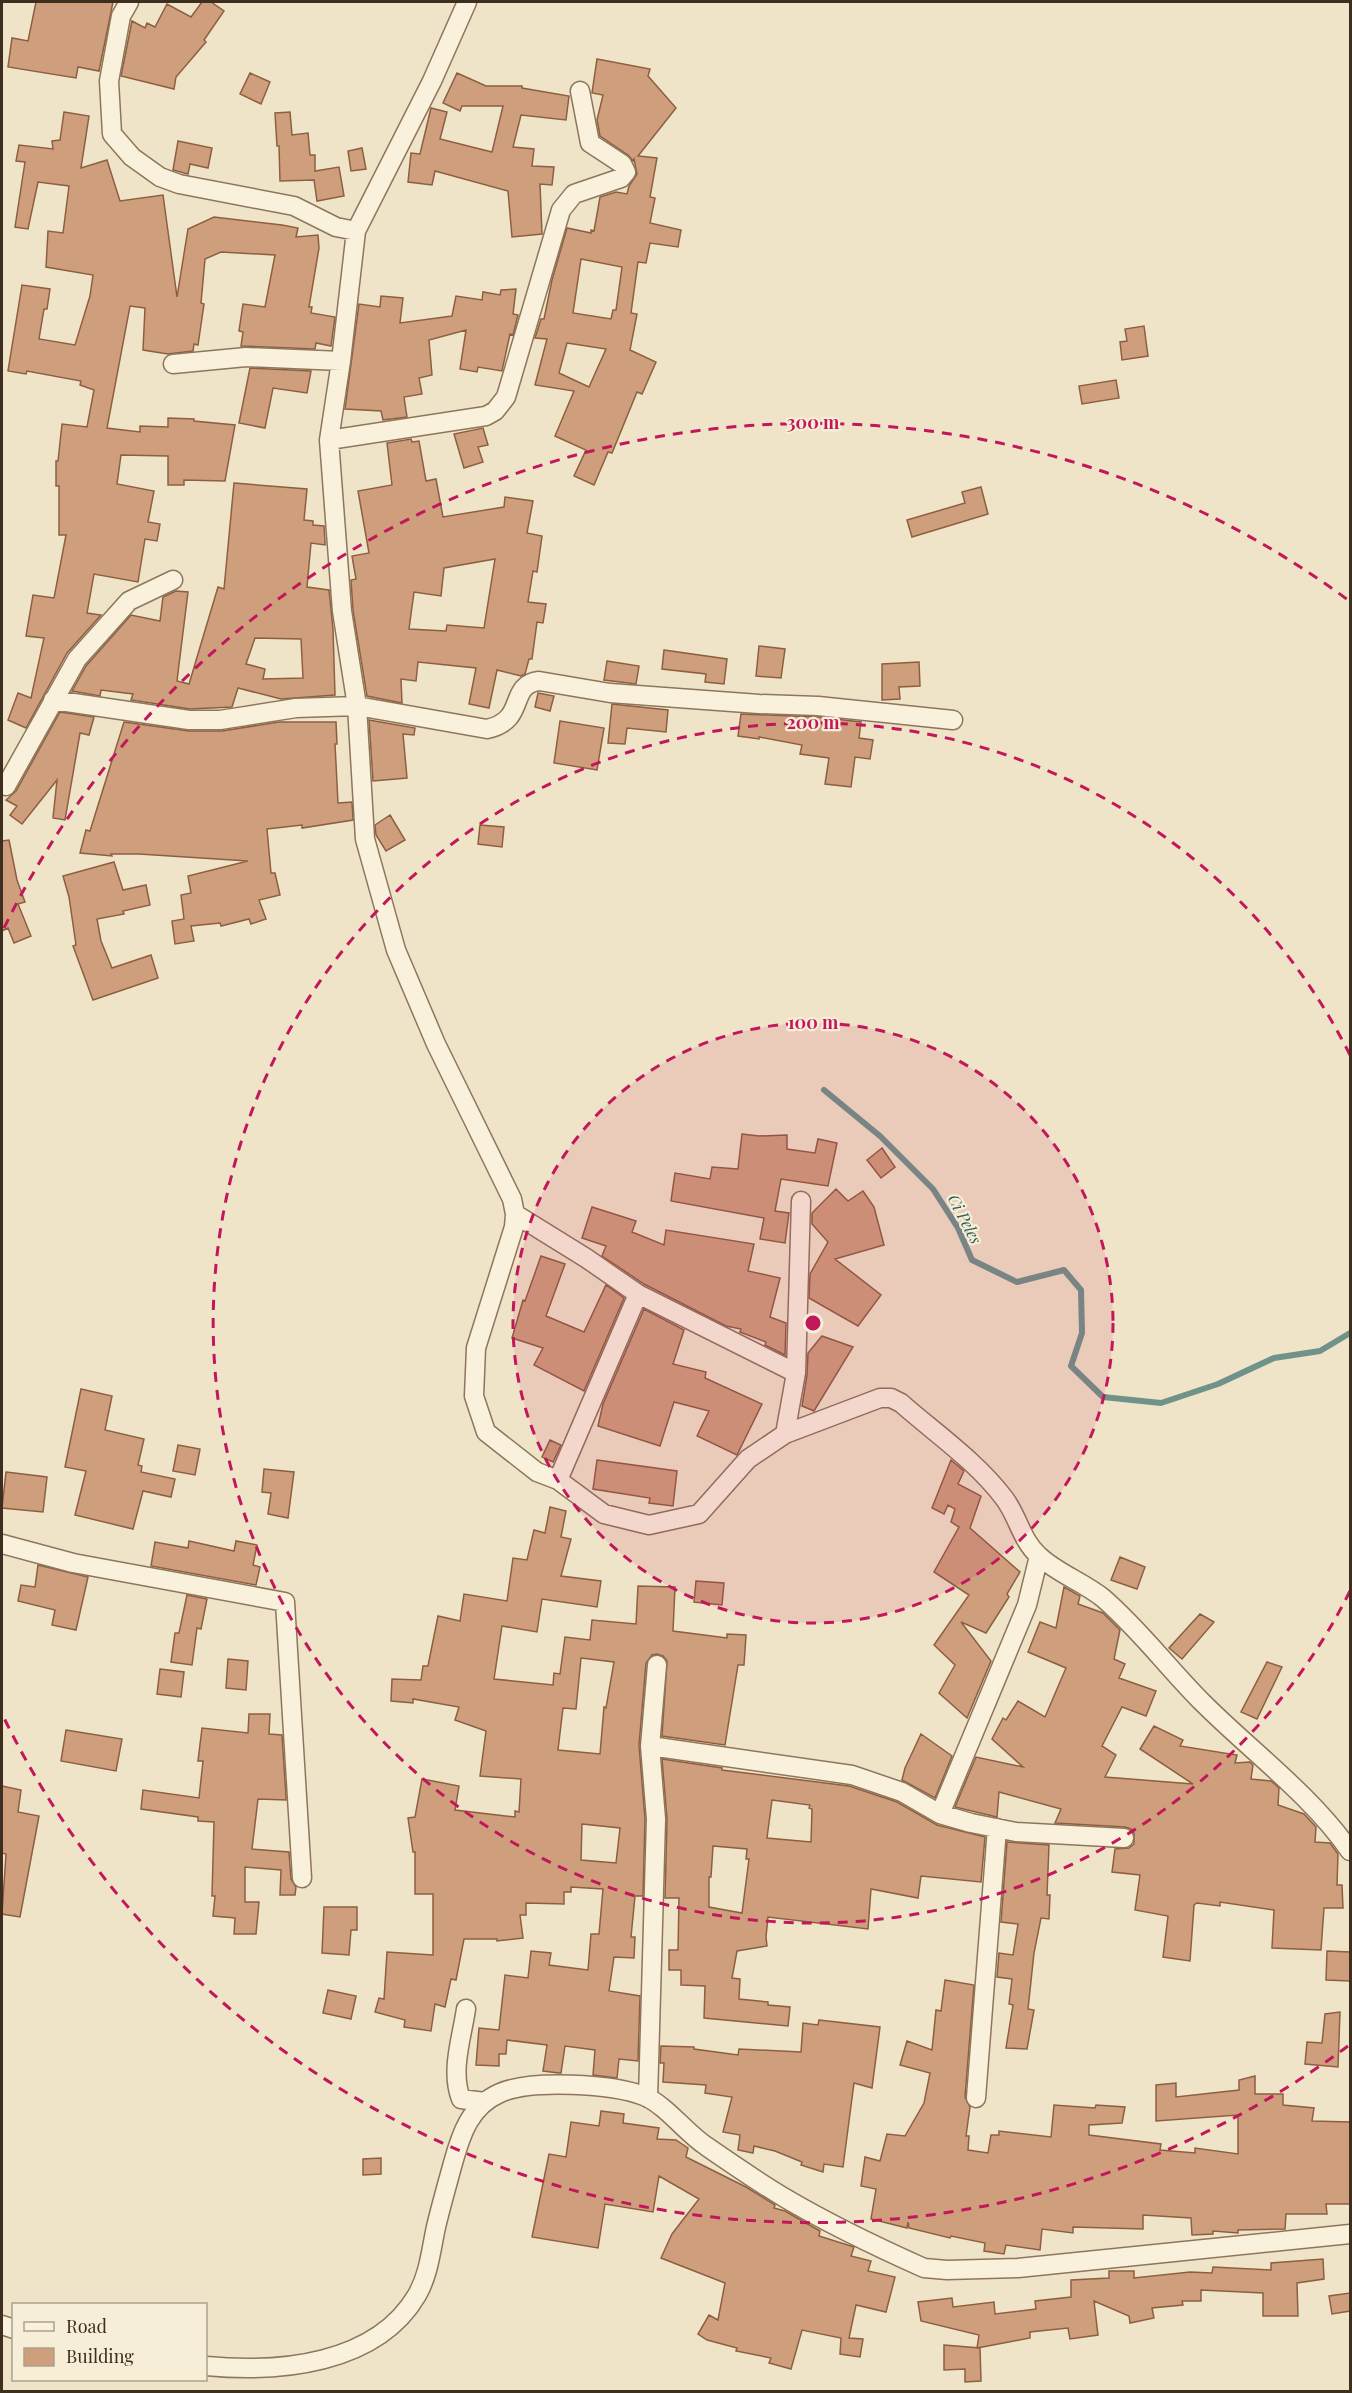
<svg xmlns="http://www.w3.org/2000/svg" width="1352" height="2393" font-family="'Playfair Display',serif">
<rect width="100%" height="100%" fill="#f0e4c8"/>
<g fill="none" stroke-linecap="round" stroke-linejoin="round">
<!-- stream -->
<path stroke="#6f938a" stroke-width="6" d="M824,1090L880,1136L933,1189L958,1228L972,1260L1017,1282L1064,1270L1081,1290L1082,1333L1071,1366L1103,1397L1161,1403L1218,1384L1274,1358L1320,1351L1350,1333"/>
</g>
<!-- building -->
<path fill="#cf9f7d" stroke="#8d5f41" stroke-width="1.5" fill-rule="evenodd" d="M36,2H113L99,71L78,67L76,78L8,67L12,38L28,41Z
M202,2H211L224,11L204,40L206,42L176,77L174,89L121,76L132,21L145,28L147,23L155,27L167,4L191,17Z
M597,59L650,69L648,76L676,108L638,156L657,158L650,197L655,198L650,223L681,230L678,247L650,243L646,263L638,262L631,313L637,314L630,350L656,362L642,394L637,392L612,453L608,452L594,485L574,476L586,450L555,436L574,391L535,385L547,339L535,338L541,319H544L552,280L567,228L591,233V230L594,231L600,197L616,192L627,194L629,186L637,174L634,159L633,161L628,155L600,136L597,120L603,95L592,93ZM581,259L622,267L616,310H613L611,319L573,313ZM567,343L606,349L589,387L559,373Z
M250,73L270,82L261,104L240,94Z
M457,73L486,86H522V88L569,96L566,120L521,115L513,147L534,149L532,166L554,167L552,185L540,184L542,234L512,237L508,191L435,171L432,185L408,182L411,153L420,154L431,108L447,112L440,139L492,152L503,106H462L460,111L443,103Z
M64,112L89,116L81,168L107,160L120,201L163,195L177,297L188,229L214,217L282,225L298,228L296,237L318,235L319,248L309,307H312L311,313L335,317L331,346L316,343L315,349L241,346L243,332L239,331L243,304L265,307L275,255L221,252L205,259L201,303L204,304L198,345L194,344L193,351L168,354L143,350L145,308L130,306L107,428L140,432V426L168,427V418L194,419V421L235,425L225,481L184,480V485H168V456L121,455L117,484L154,491L148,522L160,524L157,541L145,539L138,582L94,574L87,613L101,615L67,653L26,728L8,720L18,693L31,698L44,638L26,636L33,595L54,598L66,535H59V486H56V461H58L62,424L87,427L94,390L80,385L81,381L27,371L26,374L8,371L22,285L50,289L47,309H44L39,339L75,345L90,296L93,275L46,267L48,231L63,233L69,186L38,182L28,229L15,227L25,162L16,161L19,145L53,149L52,141L60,140Z
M290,112L292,135L308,133L310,155H315V171L339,167L344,196L317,201L314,180L280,181L279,146H277L275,113Z
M178,141L212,148L208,168L190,164L188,174L173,170Z
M362,148L366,169L351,171L348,151Z
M516,289L513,314L518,315L513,335L510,334L502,371L478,367L477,372L460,369L466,330L429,340L432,375L419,378L422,394L404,397L407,417L383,420L381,411L345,409L359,304L380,307L381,296L403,298L400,323L452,316L456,296L482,300L483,292L500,295L501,290Z
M1144,326L1148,356L1122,360L1120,342L1127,341L1125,329Z
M250,368L311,371L307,393L273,388L265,428L239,423Z
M1116,380L1119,398L1082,404L1079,386Z
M483,428L488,445L478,447L483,462L464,468L454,434Z
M411,439L412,442L419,441L426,481L436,479L443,517L504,507L505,497L533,501L527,533L542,536L537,572L533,571L528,602L546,604L543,623L537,622L532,659H529L525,674L521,676L497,670L489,708L469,704L476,668L418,662L416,681L401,679L402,703L367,696L353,610L351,580L356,579L352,556L369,553L358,491L392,485L387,443ZM495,559L484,628L447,625L446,631L409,629L414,592L441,596L444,568Z
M234,483L307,489L304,520L313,521V525L324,526L325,542V545L311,543L307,587L329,590L333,629L335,695L281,699L238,688L232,707L190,709L131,700L133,694L101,690L100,696L72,691L86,666L131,615L160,621L163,597L176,591L188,592L177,681L189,684L218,587L224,589ZM255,638L301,639L303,678L263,679L265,669L246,664Z
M981,487L988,514L912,537L907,520L965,503L962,492Z
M759,646L785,649L781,678L756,676Z
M664,650L727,659L724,684L705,682L706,674L662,669Z
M607,661L639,666L636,684L604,680Z
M919,662L920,686L899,687L900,699L882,700V664Z
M538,693L554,696L550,711L535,707Z
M612,704L668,710L666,732L627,728L625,744L608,743Z
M60,712L94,717L89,735L80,733L65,820L53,818L57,780L22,824L10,815L17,806L6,800L16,791Z
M741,714L817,717L861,722L859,738L873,740L870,759L855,757L851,787L825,784L829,758L800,754L802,745L759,737V739L738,736Z
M369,720L415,728L414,735L403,734L407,778L373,781Z
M560,721L604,728L597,770L554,763Z
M124,722L189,731H222L279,722H336L337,744H335L338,803L352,802L353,820L302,828V825L267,829L271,873H275L280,895L259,900L266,919L251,924L249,919L221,926L220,923L191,926L194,941L175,944L172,921L184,919L181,895L191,893L188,876L248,861L139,854H111L112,856L80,853L86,830L90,831Z
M390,815L405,840L386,851L376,835L375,825Z
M480,825L504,827L502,847L478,844Z
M9,840L17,880L25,902L18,904L31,936L14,943L8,928L2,931V841Z
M114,862L123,890L146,885L150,905L123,911L124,914L97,919L101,941L112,968L151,955L158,978L93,1000L73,946L76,945L69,897L63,876Z
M742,1134L759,1136L787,1135V1149L815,1153L818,1139L837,1143L828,1186L781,1179L775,1211L789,1213L785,1243L760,1239L764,1218L671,1201L675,1173L710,1179L712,1167L738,1169Z
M882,1148L895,1167L881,1178L867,1160Z
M836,1189L848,1201L863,1191L874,1207L884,1245L835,1259L881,1295L858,1326L809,1298L810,1274L828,1242L812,1224V1213Z
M592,1207L636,1221L632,1232L664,1245L666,1230L754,1244L748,1271L780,1278L770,1317L786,1323L785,1355L765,1345L766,1342L740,1332L741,1329L726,1326L644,1284L602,1256L606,1246L582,1238Z
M541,1256L565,1264L546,1316L584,1332L606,1285L624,1298L584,1391L534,1365L543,1348L512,1338L523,1300L525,1301Z
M644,1309L684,1330L673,1364L706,1372L705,1378L762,1404L737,1455L697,1436L709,1411L674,1402L660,1446L598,1426L603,1404Z
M822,1336L853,1347L814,1411L802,1406L807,1375L808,1353Z
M81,1389L112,1396L105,1430L144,1439L138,1465L142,1466L141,1472L175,1479L171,1497L143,1491L133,1529L75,1515L86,1471L65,1467Z
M550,1440L561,1445L553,1462L542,1457Z
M178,1445L200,1449L195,1475L173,1471Z
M597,1460L677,1471L673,1506L649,1503L650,1498L593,1489Z
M951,1460L964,1471L958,1484L981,1496L970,1528L1020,1572L1007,1594L1009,1597L986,1633L961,1622L991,1661L967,1718L939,1693L955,1665L934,1645L969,1595L934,1572L959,1527L951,1522L955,1509L948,1505L944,1514L932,1508Z
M264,1469L294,1472L288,1518L268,1514L271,1493L262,1492Z
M6,1472L47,1477L43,1512L2,1508Z
M550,1507L566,1511L561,1537L571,1539L561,1576L601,1581L597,1607L542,1599L537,1632L502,1626L494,1679L553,1685L554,1673L560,1674L565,1637L590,1640L592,1620L636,1624L638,1586L675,1587L673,1631L727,1638V1634L746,1635L744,1665H738L725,1745L662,1736L667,1661L663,1656L657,1654L652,1655L646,1663L639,1745L645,1819L643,1896H635L631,1937H635L634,1958L614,1957L609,1991L640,1996L638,2061L619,2059L617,2078L593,2075L595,2050L565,2046L561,2073H559L543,2071L547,2045L507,2040L506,2054H499V2066L476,2065L479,2028L499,2030L505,1975L528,1978L531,1951L551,1953L549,1965L588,1970L591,1934H599L603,1889L571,1887V1892H564V1904L526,1903V1915H520L523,1938L497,1941V1939H464L456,1980L451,1979L445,2007L435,2004L431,2031L404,2027L405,2020L375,2012L379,1998L384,1999L387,1952L433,1955V1894H415V1852H413L408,1818L415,1817L422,1779L459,1786L455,1810L515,1817V1811L519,1812L521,1779L480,1776L486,1731L455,1720L459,1707L413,1699V1703L391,1701L392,1679L421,1680L423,1666H428L438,1616L460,1621L464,1594L507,1601L513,1558L527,1560L534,1530L545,1533ZM581,1658L614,1662L606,1708L604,1707L600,1754L558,1750L563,1708L576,1709ZM582,1824L620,1828L616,1863L581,1860Z
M189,1541L234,1551L236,1541L257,1545L253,1565L260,1567L256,1585L151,1566L155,1542L188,1548Z
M1120,1557L1145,1567L1137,1589L1111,1580Z
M38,1565L88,1577L76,1630L52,1625L55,1610L18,1601L21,1585L35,1587Z
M696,1581L724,1583L722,1605L694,1602Z
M1064,1587L1080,1596L1078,1604L1103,1613L1120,1630L1114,1659L1125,1664L1119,1678L1156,1691L1146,1716L1122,1707L1102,1746L1116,1755L1105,1777L1193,1784L1140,1749L1154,1726L1183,1740L1180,1746L1237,1755L1235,1763L1250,1762L1253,1765L1251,1779L1271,1781L1279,1788L1278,1805L1304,1814L1316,1827L1315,1842L1330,1843L1338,1854L1337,1885H1342L1343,1908H1324L1321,1950L1272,1948L1274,1910L1220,1902V1906L1197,1903L1194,1905L1190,1961L1163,1957L1168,1916L1135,1910L1140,1875L1112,1872L1115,1849L1129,1848L1134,1844V1833L1131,1829L1125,1827L1055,1823L1061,1809L999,1792L997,1817L955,1807L976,1757L1023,1767L992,1739L1003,1718L1006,1720L1018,1701L1045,1717L1066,1668L1028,1652L1040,1622L1056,1628Z
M187,1595L207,1599L201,1629L197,1628L192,1665L171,1662L175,1633H179Z
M1200,1614L1214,1622L1182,1659L1169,1648Z
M228,1659L248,1661L246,1690L226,1688Z
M1267,1662L1282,1667L1257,1719L1241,1712Z
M160,1669L184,1672L181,1697L157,1694Z
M249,1714H270L269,1734L282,1735L286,1796V1800L258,1799L252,1849L289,1852L291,1879L296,1887L295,1895H280L281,1870L245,1867V1902H259L256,1934H234L235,1918L213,1916L215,1896H212L214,1822L198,1821V1817L141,1809L143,1790L199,1798L203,1761H198L202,1728L248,1733Z
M66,1730L122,1739L116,1771L61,1761Z
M921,1734L952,1756L935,1798L902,1780L905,1768Z
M662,1759L722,1768V1770L849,1786L897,1802L937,1825L985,1837L981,1882L921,1876L918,1898L871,1889L868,1929L768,1917L766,1937L767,1946L737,1951L732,1978L740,1979L739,1999L768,2002V2005L790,2007L788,2026L704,2018L705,1986L681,1985V1970H669V1950H678L679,1898H665L667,1819ZM772,1800L810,1805L809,1808L812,1809L811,1842L767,1838ZM713,1846L747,1849L746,1859H749L742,1913L709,1907V1877H711Z
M2,1786L21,1790L18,1812L39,1816L20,1917L2,1914L6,1854L2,1853Z
M1007,1842L1049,1845L1047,1895H1050L1049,1919L1041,1918L1034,1953L1028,2009L1034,2010L1027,2049L1006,2048L1013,2005L1009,2004L1012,1979L997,1977L999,1953L1013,1955L1018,1924L1001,1922Z
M324,1907H357V1930H351L349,1955L322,1953Z
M1327,1951L1350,1952V1981L1326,1980Z
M945,1980L974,1985L965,2097L970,2107L966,2136H969L968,2150L988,2153L991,2135H999V2131L1051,2137L1054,2105L1095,2108L1096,2105L1125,2107L1122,2123L1089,2125V2135L1161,2144L1160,2150L1195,2153V2148L1238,2154V2115L1156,2121V2085L1176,2083V2097L1239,2090V2080L1255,2076V2094H1283V2105L1314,2108L1312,2121L1350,2122V2204H1326L1327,2214H1286L1285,2229L1238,2230V2233L1213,2231V2234L1192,2235L1191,2218L1143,2215V2229L1073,2227V2233L1042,2229L1040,2250L1006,2245L1004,2254L984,2251L985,2243L951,2236L950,2238L909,2228L908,2222L907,2228L871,2219L876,2189L861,2186L865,2157L880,2161L887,2134L905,2136L924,2103L930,2073L900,2065L907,2041L932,2050L936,2010L941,2011Z
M328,1990L356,1996L351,2019L323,2013Z
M1340,2012L1338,2067L1305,2064L1307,2042L1322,2043L1325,2014Z
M819,2020L880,2027L872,2088L854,2083L843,2167L824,2164L823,2172L801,2165L802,2162L775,2151L754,2146L753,2153L738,2150L740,2135L723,2132L732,2097L705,2093L706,2085L663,2082L664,2063H660L661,2046L694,2047V2049L738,2055L739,2049L801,2052L803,2023L818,2025Z
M601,2111L624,2114L623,2123L659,2128L657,2139L676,2140L688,2148L686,2157L746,2187L775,2205L774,2208L785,2211L820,2231L819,2236L854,2247L851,2256L871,2261L868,2271L895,2277L886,2312L856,2305L849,2338L863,2339L860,2357L840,2354L841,2338L802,2330L791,2369L769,2363L771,2358L736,2351L737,2348L707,2340L698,2334L709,2315L718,2320L725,2283L661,2258L672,2234L699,2199L659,2176L653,2212L605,2204L598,2248L532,2237L549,2154L566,2157L571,2122L599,2126Z
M381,2158V2174L363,2175V2159Z
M1323,2259L1324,2279L1297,2283L1298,2316H1263V2293L1201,2290V2301H1182L1183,2305L1152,2308L1154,2318L1130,2323L1129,2316L1094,2301L1098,2335L1070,2339L1068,2328L1030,2332V2338L977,2348L979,2335L921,2321L918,2302L952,2298L953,2307L994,2302L995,2314L1036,2309L1035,2301L1071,2297V2280L1109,2278V2271H1134V2278L1190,2272L1212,2273L1213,2267L1271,2270V2263Z
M1350,2293V2311L1332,2314L1329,2296Z
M944,2345L980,2348L981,2381L965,2382V2369L944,2370Z"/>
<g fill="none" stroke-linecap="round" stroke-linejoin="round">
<defs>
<path id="minor" d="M129,2L121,16L109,81L112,134L132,157L160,177L179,184L294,206L336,227L356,231L341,361L329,440L342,611L357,706L365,839L396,950L436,1044L512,1199L515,1214L514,1227L476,1348L474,1396L486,1432L537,1472L558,1480L604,1514L649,1525L699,1514L748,1459L785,1434L880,1398H891L901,1403C935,1433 976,1461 1004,1498C1018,1516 1021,1540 1039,1556C1057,1573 1083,1582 1103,1598C1140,1630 1169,1669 1203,1703C1251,1751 1311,1795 1350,1851
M356,231L432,81L467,2
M173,364L246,357L341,361
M329,440L486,416L495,411L506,397L561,210L574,194L621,178L626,172L622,164L590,143L580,91
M53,700L189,720H220L296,708L357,706L487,729C528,720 507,685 539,681L610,693L759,704L818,706L953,720
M6,786L77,659L129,601L173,580
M515,1214L586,1258L638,1294L796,1373
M785,1434L796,1373L801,1201
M558,1480L638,1294
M2,1544L73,1563L285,1602L302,1878
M650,1746L852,1775L902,1792L940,1814L971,1823L1016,1832L1124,1838
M940,1814L1027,1605L1039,1556
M466,2009C462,2037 450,2071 461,2099L485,2102
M648,2098L656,1819L650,1746L657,1665
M976,2098L997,1828
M2,2325L14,2329
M206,2366C278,2373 376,2365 417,2295C429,2274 431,2250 436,2227C441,2206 447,2185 453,2163C461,2134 470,2106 500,2093C531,2079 613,2084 644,2096C666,2105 686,2133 706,2146C732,2164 758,2182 785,2198C829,2224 877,2247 924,2268L947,2270L1018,2268L1350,2234"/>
</defs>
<!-- minor casing -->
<use href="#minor" stroke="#8d765c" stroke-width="21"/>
<!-- minor -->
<use href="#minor" stroke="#faf1dc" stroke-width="18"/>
</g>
<!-- distance rings -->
<circle cx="813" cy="1323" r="300" fill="#c2185b" fill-opacity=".12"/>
<g fill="none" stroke="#c2185b" stroke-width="3" stroke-dasharray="10 8">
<circle cx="813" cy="1323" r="300"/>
<path d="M1350 1591A600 600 0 1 1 1350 1055"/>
<path d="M1348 2046A900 900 0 0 1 4 1718M4 928A900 900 0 0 1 1348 600"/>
</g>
<g text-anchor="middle" stroke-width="4.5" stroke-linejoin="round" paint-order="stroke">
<!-- water labels -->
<g font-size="16" font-style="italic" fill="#2f5d5a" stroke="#f7eed8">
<text transform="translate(965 1219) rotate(62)" y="6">Ci Peles</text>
</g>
</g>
<circle cx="813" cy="1323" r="9" fill="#c2185b" stroke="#f7eed8" stroke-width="3"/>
<g font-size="18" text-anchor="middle" font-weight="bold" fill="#c2185b" stroke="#f7eed8" stroke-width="4.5" stroke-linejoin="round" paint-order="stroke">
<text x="813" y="429">300 m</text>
<text x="813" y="729">200 m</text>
<text x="813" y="1029">100 m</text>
</g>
<!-- border -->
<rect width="1352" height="2393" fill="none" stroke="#3d2e20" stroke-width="6"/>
<!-- legend -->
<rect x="12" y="2303" width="195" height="78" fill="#f7eed8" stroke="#ada18e" stroke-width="1.5"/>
<rect x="24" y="2322" width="30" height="9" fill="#faf1dc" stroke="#ada18e" stroke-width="1.5"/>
<text x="66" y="2333" font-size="18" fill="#3d2e20">Road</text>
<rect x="24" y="2348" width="30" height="18" fill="#cf9f7d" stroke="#ada18e" stroke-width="1.5"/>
<text x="66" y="2363" font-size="18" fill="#3d2e20">Building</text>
</svg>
